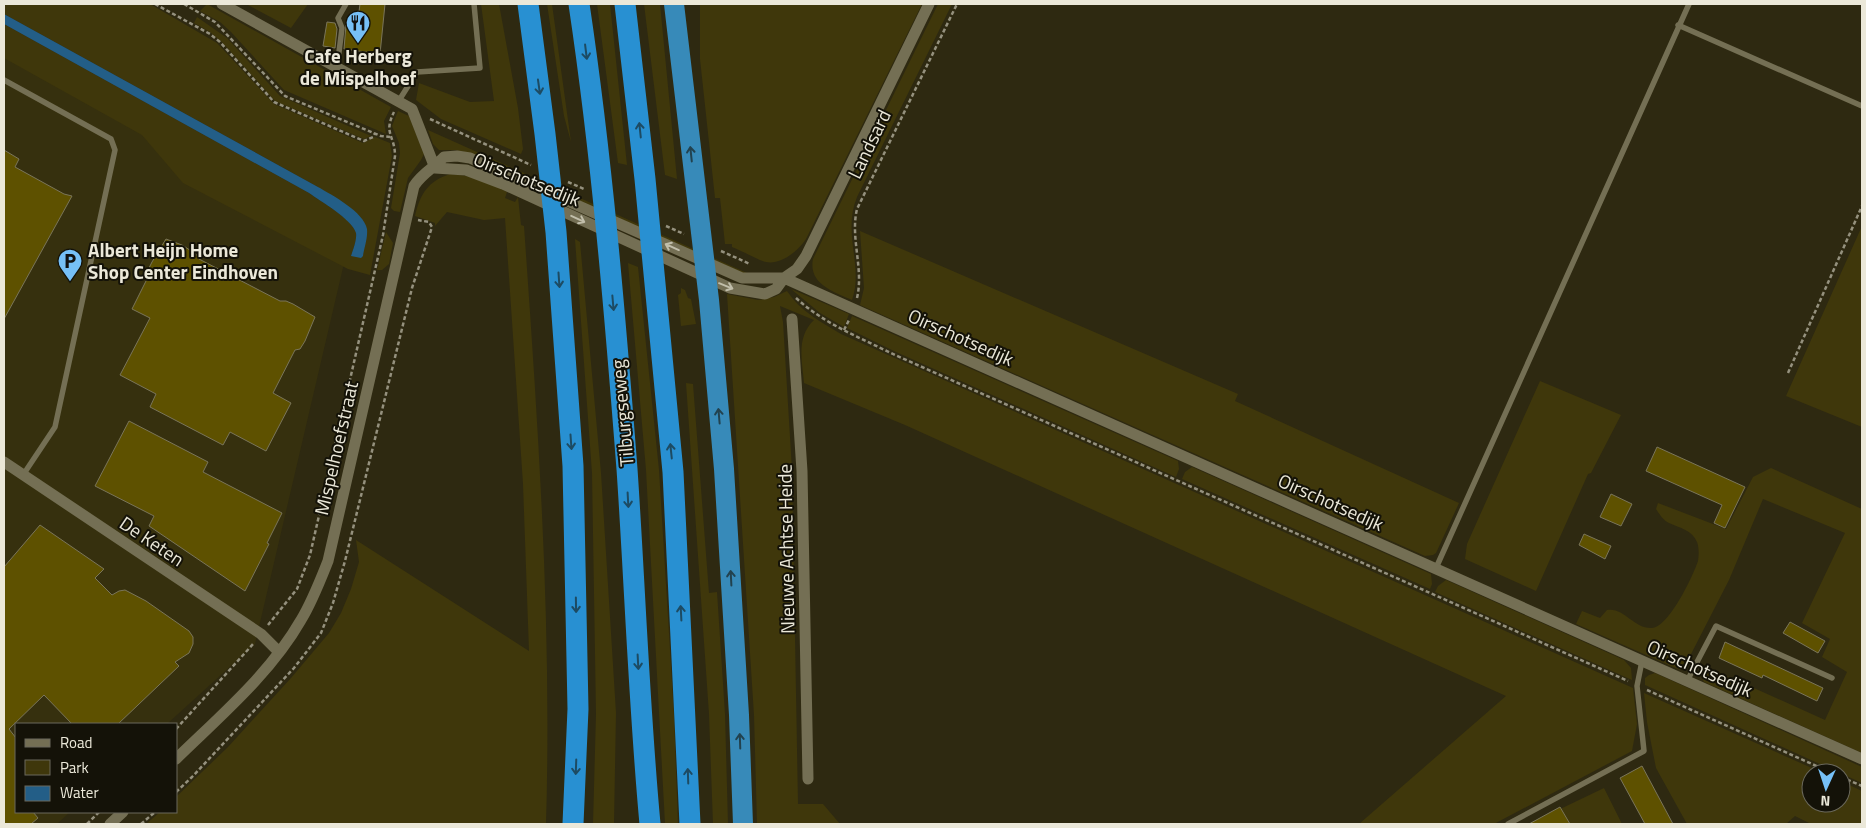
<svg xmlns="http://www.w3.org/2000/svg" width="1866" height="828" font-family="'Titillium Web',sans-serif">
<rect width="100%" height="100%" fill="#2e2911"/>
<!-- built -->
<path fill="#36300e" d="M4,52L349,242L255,644L167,724H16V812H70L57,824H4Z"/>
<!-- green -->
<path fill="#3f370b" d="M4,4H150L217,43L274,104L363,143L375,137L390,143L392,156L370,275L348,269L183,183L142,135L4,58V24L309,193C321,202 350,217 356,232C358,238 353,250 351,256L367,232L318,187L4,14Z
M207,4L391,107L384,121L386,134L284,90L231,32L220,22L200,11Z
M246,4H308L291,28Z
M481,4H499L518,108L523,149L521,154L441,119L416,100L419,83L470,102L494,101Z
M547,4H552L571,142L564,116Z
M597,4H610L627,165L618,163Z
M644,4H660L677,179L665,175Z
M700,4H922L806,239C798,251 781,265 766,262C755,259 743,251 732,247V244H725L720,198H715L700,59Z
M938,4H952L857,197C842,234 864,267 852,300C834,292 808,284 813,259Z
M197,17L227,38L280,96L371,136L364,139L275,101L222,42L210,32L194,23Z
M398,111L409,116L424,154L421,160L408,178L400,212L394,211L391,208L400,153L399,143L392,126Z
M428,130L747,273H743L469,153L455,150H439L433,144Z
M450,174C471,175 488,182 507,192L505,198L515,202L518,197L521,225L524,226C538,425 552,624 546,824H146L160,812H176V797L228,747L291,678L329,633L341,613L351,589L359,562L356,540L529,651L523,484L505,218L484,220L447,212L435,226V223L415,216C420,194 428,181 450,174Z
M1862,226V427L1786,396Z
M860,231L1238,394L1235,401L1459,503L1436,553L1433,555L1425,556L860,305L864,288Z
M386,232L393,243L389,264L382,270H377Z
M575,239L580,242L601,473L616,713L614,824H593L596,714L592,473Z
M628,263L638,267L659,470L674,715L678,824H665L646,470Z
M681,288L685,290L688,298L691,299L696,324L681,326L678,295L681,293Z
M791,289L849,314L844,327L820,313Z
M787,291C800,311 821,322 841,334L1633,688L1637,724L1632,751L1494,824H1359L1506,696L905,425L804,383C802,360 796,337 814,320L780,306L783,322L792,470L798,804H823L840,824H757L754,715L727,294L758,300L774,297Z
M852,316L1178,461L1179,469L1176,477L896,352L847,328Z
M1540,381L1621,415L1591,473L1588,474L1536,591L1465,559L1467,544Z
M686,383L693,384L709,593L717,592L725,714L728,824H713L709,714Z
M1192,467L1431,574L1432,584L1430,589L1182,479L1185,472Z
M1771,468L1862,509V753L1704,682L1701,676L1705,666L1825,720L1847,672L1822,657L1830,639L1802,623L1845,533L1763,499L1729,580L1689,658L1680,670L1576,624L1582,611L1600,618L1607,610C1624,607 1634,629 1652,628C1669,627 1693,576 1698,561C1699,555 1699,547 1697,542C1692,530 1680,528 1669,523C1663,520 1660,515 1656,509L1658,503L1726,529L1753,477Z
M1446,580L1624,660L1631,668L1632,680L1435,592L1438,586Z
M1655,673L1862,767V783L1645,685V678L1649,675Z
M1644,693L1823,773H1811V803H1841V781L1862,791V824H1811L1795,816L1786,824H1687L1656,768L1647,722Z
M1604,788L1622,824H1529Z"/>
<!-- water -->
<path fill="#235e87" d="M4,14L318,187C332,195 364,212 367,229C368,238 364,248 363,256L361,258L351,256C353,250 357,240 356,233C352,219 320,201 309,193L4,24Z"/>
<!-- building -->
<path fill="#5e5100" stroke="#7a755a" d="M360,4H385L380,54L344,49L346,25L357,27Z
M327,22L335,23L337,29L335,48L323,46Z
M4,150L19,159L15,167L64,194L72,196L4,319Z
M166,239L182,245L196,254L199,259L280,301H286L293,304L315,317L305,341L300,349L295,350L273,393L291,403L266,451L230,432L223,445L150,407L156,394L120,375L150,318L132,309L149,275L148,270L152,262Z
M129,421L208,462L203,472L282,513L267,543L269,544L245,591L149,526L154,516L95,486Z
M1657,447L1745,487L1725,528L1714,523L1722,505L1646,471Z
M1611,494L1632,504L1621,526L1600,517Z
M40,525L104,569L95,578L112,595L119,591L125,590L146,601L189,631L193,637V644L189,653L175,662L179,666L118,724H72L44,695L9,729L16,738V812H33L38,818L31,824H4V567Z
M1584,534L1611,546L1605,559L1579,545Z
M1790,622L1825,641L1818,653L1783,633Z
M1725,642L1823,688L1817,701L1763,675L1762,678L1719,658Z
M1642,766L1673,824H1645L1620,778Z
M1560,807L1570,824H1529Z"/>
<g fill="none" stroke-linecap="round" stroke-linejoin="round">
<!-- path -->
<path stroke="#95917e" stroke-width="2.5" stroke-dasharray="4 2.5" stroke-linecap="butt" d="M155,4L210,34L220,42L274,102L364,141L373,137L375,133
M184,4L215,22L285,96L381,136L390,137
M430,119L531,165
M568,182L584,189
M666,226L684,234
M721,251L750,264
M796,298C824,324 861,338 895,355L1628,681
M857,298C864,269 850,238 857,209L957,4
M844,330L849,320
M1788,373L1862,206
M268,625L297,589L310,555L383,235L395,156C395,135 383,134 394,112
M1647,690L1832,773
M176,729L254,643
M1841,777L1862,786
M176,792L192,777L294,668L321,633L333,603L345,561L412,288L432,227L429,222L418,220
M87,824L99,812
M141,824L155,812"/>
<!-- service -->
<path stroke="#746f54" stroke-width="5.5" d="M1678,25L1862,106
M337,68L342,28L338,18L346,4
M4,80L111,139L115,150L55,427L23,475
M398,102L417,72L480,68L474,4
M1436,568L1689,4
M1687,681L1716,626L1832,678
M1508,824L1644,751L1637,686L1642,661"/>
<!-- minor -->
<path stroke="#746f54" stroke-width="11" d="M222,4L412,109L435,168
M435,168L466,170L503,184L730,288L765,294L776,289L784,278L797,269L806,256L929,4
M792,319L802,471L808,779
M4,462L261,634L279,652
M176,759C220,716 270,674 301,620C312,602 320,581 328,561L414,186C422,173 434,168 444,157L457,156L470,158L742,278H784L1862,759
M110,824L123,812"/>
<!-- trunk -->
<path stroke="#378ab9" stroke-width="20" d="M674,4L709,300L724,469L739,715L743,824"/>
<!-- motorway -->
<path stroke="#2890d2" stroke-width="21" d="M528,4L545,134L556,232L573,466L578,709L573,824
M579,4C602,158 615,314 627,469C635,587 639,706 650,824
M625,4L645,179L673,472L690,824"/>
</g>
<!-- one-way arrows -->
<defs><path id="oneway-shaft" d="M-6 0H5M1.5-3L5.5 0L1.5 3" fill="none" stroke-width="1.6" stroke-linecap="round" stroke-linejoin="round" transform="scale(1.25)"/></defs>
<g stroke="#1d4b63">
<use href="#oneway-shaft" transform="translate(586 52) rotate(83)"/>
<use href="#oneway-shaft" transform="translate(539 87) rotate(82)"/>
<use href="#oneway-shaft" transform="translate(640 130) rotate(-96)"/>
<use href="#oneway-shaft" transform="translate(559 280) rotate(86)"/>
<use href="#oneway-shaft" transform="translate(613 303) rotate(85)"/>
<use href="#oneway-shaft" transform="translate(571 442) rotate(86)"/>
<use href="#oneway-shaft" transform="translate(671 451) rotate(-96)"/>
<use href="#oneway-shaft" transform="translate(628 500) rotate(87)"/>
<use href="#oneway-shaft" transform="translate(576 605) rotate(89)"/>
<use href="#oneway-shaft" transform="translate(681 613) rotate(-93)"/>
<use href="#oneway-shaft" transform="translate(638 662) rotate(87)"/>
<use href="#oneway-shaft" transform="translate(576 767) rotate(92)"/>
<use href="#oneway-shaft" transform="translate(688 776) rotate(-92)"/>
</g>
<g stroke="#22424f">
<use href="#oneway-shaft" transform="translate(691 154) rotate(-96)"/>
<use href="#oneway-shaft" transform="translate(719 416) rotate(-95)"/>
<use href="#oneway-shaft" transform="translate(731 578) rotate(-93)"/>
<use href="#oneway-shaft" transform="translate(740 741) rotate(-92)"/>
</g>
<g stroke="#c1beaa">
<use href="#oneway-shaft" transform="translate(578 219) rotate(25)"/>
<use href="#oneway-shaft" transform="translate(672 247) rotate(-156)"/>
<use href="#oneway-shaft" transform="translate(726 286) rotate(22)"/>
</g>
<!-- icons -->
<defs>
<symbol id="restaurant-pin" viewBox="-11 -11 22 30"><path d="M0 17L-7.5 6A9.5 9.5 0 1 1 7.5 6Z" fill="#76c0f7" stroke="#141208"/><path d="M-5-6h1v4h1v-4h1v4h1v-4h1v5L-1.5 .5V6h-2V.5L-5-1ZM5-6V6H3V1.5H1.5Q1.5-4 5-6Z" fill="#111"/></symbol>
<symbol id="parking-pin" viewBox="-11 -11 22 30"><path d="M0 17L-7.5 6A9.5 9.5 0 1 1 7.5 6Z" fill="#76c0f7" stroke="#141208"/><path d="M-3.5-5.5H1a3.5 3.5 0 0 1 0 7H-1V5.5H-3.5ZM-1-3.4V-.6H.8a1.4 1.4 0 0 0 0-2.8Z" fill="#111"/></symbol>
</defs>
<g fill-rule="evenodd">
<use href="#restaurant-pin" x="344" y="9" width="28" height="38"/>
<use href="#parking-pin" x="56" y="247" width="28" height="38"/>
</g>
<g text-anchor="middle" stroke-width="4" stroke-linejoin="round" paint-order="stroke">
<!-- poi labels -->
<g font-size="19" font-weight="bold" fill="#ebe8d9" stroke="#141208">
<text x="358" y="63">Cafe Herberg<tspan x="358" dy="22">de Mispelhoef</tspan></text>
<text x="88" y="257" text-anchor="start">Albert Heijn Home<tspan x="88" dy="22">Shop Center Eindhoven</tspan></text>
</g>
<!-- street labels -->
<g font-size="19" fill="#ebe8d9" stroke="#141208">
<text transform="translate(869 144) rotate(-64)" y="7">Landsard</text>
<text transform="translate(527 179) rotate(22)" y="7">Oirschotsedijk</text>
<text transform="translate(961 337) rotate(24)" y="7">Oirschotsedijk</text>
<text transform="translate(622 413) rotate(-95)" y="7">Tilburgseweg</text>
<text transform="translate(336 448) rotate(-77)" y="7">Mispelhoefstraat</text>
<text transform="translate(1331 502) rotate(24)" y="7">Oirschotsedijk</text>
<text transform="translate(152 541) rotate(34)" y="7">De Keten</text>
<text transform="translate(786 549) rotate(-91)" y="7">Nieuwe Achtse Heide</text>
<text transform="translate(1700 668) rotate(24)" y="7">Oirschotsedijk</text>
</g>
</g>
<!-- border -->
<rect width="1866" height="828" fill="none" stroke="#ebe8d9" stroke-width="10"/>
<!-- legend -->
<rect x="15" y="723" width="162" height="90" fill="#141208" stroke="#6a685c"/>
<rect x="25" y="739" width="25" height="8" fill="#746f54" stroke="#6a685c"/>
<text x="60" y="748" font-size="15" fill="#ebe8d9">Road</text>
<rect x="25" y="760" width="25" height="15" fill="#3f370b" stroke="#6a685c"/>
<text x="60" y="773" font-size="15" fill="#ebe8d9">Park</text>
<rect x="25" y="786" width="25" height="15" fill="#235e87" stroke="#6a685c"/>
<text x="60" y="798" font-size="15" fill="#ebe8d9">Water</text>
<!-- north arrow -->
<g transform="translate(1826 788) rotate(183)"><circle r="24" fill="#141208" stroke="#6a685c"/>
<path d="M0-4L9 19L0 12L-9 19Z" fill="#76c0f7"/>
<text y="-8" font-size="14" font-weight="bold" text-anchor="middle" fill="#ebe8d9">N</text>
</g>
</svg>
